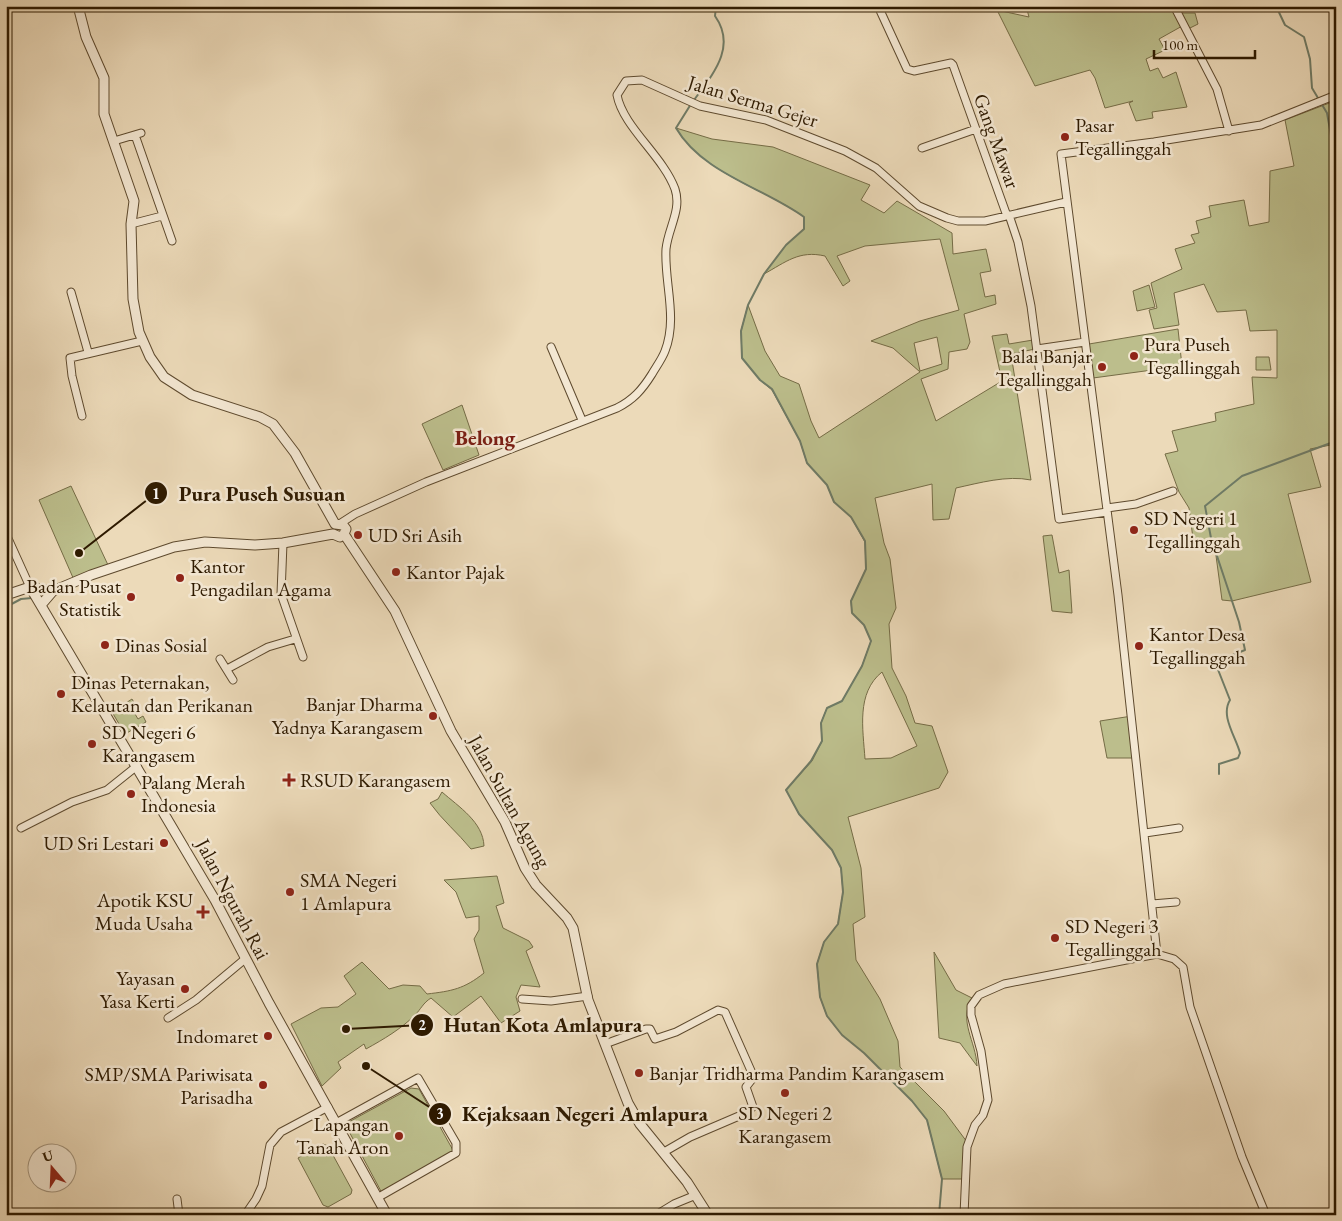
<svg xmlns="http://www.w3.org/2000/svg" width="1342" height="1221" font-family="'EB Garamond',serif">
<rect width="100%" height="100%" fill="#ecdab9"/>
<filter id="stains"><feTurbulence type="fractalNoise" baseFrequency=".004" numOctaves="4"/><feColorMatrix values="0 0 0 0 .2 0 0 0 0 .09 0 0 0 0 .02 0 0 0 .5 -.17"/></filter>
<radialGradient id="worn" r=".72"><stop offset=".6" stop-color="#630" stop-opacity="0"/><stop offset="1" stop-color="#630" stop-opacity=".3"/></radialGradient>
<!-- green -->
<path fill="#bcbe8c" stroke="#756c46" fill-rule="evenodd" d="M1026,6H1081L1095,11L1102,6H1180L1183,13H1195L1198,24L1190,28L1184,25L1159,39L1165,50L1146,59L1150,71L1158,68L1163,78L1176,72L1187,107L1152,112L1153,118L1136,121L1129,103L1133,101L1105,108L1095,78L1090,70L1035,86L997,10L1029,17Z
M1332,102L1336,118V444L1310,449L1321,487L1288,494L1311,582L1232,601L1222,600L1214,541L1194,546L1189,508L1179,492L1165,454L1178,451L1172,431L1216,421L1215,413L1254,404L1252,377L1277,378V330L1250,331L1246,310L1217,312L1204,284L1174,293L1179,325L1154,329L1149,310L1157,308L1151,283L1182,269L1175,249L1195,243L1191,235L1199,233L1196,221L1211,217L1209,206L1244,200L1249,226L1269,222L1270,171L1294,166L1285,120Z
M676,128L712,139L773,147L870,185L861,200L884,213L897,201L952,233L953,254L986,249L991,271L980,273L985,297L995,295L996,304L964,314L970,342L967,349L949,352L948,369L921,379L936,421L1002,381L992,336L1007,334L1009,344L1033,340L1035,349L1011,354L1031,480C1007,475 979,483 956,488L949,519L933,520L932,484L875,498L884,543L890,559L896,608L889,624L892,668L906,696L915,723L932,726L948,772L939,788L848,817L861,868L865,917L853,924L856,960L880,999L898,1041L900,1067L944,1111L970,1146L966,1179H942L927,1120L912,1101L864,1053L842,1035L827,1016L820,997L817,964L824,942L838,924L843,892L841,868L832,850L799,814L786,790L812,761L822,741L821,723L827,708L842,701L862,666L871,641L864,625L852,613L851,601L866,569L865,542L851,517L834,502L827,485L807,463L800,441L772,390L760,380L742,358L741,331L748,305L765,351L780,376L799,384L811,421L819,438L920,372L893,348L871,341L920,321L959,310L940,239L865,246L837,256L850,281L843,286L825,256C799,250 786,262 764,274L786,245L804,229V217C764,188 702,173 676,128ZM937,337L942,364L920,371L914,343ZM882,672L917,746L891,758L865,759C863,729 856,693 882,672Z
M1149,285L1155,307L1137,311L1133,291Z
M1178,329L1182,366L1093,378L1089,344Z
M1256,357H1269L1271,370H1256Z
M462,405L479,455L443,470L422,424Z
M71,486L108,565L74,580L39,500Z
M1052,535L1059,573L1069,570L1072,613L1052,611L1043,536Z
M132,699L136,706L132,709L138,719L143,716L146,722L125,734L112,712Z
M1132,716L1136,758H1107L1100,721Z
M442,792C459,807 483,822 484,846L471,849C458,833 442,820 430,803L438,799Z
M497,876L504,903L496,906L503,928L529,941L533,947L526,951L540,987L521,985L516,997L520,1011L501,1023L481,996L453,1017L431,998C423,1003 421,1009 415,1015C401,1029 384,1039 366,1049L364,1044L338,1062L341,1068L322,1086L291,1024L321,1008L338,1007L356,994L344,976L362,962L389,989L403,985L420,986L427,994C452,991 464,989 484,973L474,939L479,930V916L466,918L456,892L444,880Z
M934,952L956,990L972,998C958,1021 976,1041 977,1066L960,1043L939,1038Z
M411,1088L419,1089L454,1152L383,1195L345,1124Z
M323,1144L328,1146L352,1190L351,1194L328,1207L323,1205L298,1158Z"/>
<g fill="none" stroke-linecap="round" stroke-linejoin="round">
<!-- stream -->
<path stroke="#6f7b66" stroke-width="2" d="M1276,6L1285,25L1304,37L1310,59L1312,88L1327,113L1336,163
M694,100C713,74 737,47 715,16L716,6
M691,104L676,128C702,173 764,188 804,217V229L786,245L764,274L748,305L741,331L742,358L760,380L772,389L800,441L807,463L827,485L834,502L851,517L865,541L866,569L851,601L852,613L864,625L871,641L862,666L842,701L827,708L821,723L822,741L811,761L786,790L799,814L832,850L841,868L843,892L838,924L824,942L817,964L820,997L827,1016L842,1035L864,1053L912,1101L927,1120L942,1179L939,1215
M6,607L21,599L32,598
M1219,774V764L1238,758L1240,753C1236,737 1220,716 1230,700L1215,662L1245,650L1239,622L1211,538L1205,506L1242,476L1336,441"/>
<defs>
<path id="minor" d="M878,6L907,69L914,71L951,63L953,65L1007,216
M1174,6L1217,89L1229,131
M135,135L172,241
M114,141L141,133
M922,148L976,129
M1009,215L1018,242L1031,306L1059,519L1107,512
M131,224L162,216
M71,292L88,352
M551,347L582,420
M1037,349L1085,342
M82,416L72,376L70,358L142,341
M1107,508L1136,504L1173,491
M341,523L355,514L426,482L617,408C633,400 642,390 652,374C656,367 662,359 665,351C678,318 664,282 666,249C668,228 682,210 675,189C663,156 623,127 617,95L626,81L642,80L700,106L766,120L845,151L876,168L919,206L947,218L958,221H985L1066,202
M6,534L30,587
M283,543L281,594L303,657
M220,659L233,680
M227,669L268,647L295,639
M21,828L72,802L107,790L137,766
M1145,833L1179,828
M1152,904L1176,902
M1157,954L1118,595L1061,154L1154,142L1261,125L1336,95
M522,999L551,1001L588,996
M168,1018L196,1000L245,959
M605,1044L646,1029H650L655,1039L676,1032L718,1010L725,1012L752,1073L753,1078L746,1087L753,1107L739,1116L690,1137L664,1152
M336,1123L418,1078L456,1143V1153L377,1198
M177,1199L179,1215
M245,1215L256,1199L262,1186L270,1145L281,1132L328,1107
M656,1215L674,1204L696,1195
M964,1215L967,1147L975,1125L983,1115L988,1100L981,1051L971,1015V1006L979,995L1004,984L1157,954L1174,959L1183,967L1190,1007L1242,1157L1266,1215"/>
<path id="tertiary" d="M78,6L86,37L104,78V114L134,201L131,224L133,299L139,332L150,357L164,377L192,395L260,417L273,424L295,453L335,524
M335,524L343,525L346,529L344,534
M344,534L395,611L451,731L505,822L525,868L536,885L567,918L573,928L588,1000L628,1103L640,1124L687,1182L708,1215
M30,587L53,591
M6,595L30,587L215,900L269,1003L387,1215
M41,605L53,591L91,575L174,547L205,542L255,545L283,543L333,534L340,537L344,534"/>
</defs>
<!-- minor casing -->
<use href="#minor" stroke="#5e4a2e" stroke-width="9"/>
<!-- tertiary casing -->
<use href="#tertiary" stroke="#5e4a2e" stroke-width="11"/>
<!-- minor -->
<use href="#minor" stroke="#f3e7d2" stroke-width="7"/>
<!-- tertiary -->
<use href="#tertiary" stroke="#f3e7d2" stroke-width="9"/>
</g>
<!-- markers -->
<g fill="#8f2418" stroke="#f3e7d2" stroke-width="2">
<circle cx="1065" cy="137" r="5"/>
<circle cx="1134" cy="356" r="5"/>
<circle cx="1102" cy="367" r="5"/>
<circle cx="1134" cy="530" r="5"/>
<circle cx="358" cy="535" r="5"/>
<circle cx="396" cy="572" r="5"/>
<circle cx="180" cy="578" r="5"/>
<circle cx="131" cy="597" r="5"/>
<circle cx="105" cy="645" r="5"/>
<circle cx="1139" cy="646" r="5"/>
<circle cx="61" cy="694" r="5"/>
<circle cx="433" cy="716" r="5"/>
<circle cx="92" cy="744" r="5"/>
<path d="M286.5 772.5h5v5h5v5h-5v5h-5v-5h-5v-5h5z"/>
<circle cx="131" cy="794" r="5"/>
<circle cx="164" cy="843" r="5"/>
<circle cx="290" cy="892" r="5"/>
<path d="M200.5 904.5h5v5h5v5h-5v5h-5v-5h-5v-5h5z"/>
<circle cx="1055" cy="938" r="5"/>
<circle cx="185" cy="989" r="5"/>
<circle cx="268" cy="1036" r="5"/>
<circle cx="639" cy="1073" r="5"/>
<circle cx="263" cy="1085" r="5"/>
<circle cx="785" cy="1093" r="5"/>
<circle cx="399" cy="1136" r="5"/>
</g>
<g text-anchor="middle" stroke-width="5" stroke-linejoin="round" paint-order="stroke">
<!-- street labels -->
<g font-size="20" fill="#2e1a00" stroke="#f3e7d2">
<text transform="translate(753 101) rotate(17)" y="7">Jalan Serma Gejer</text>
<text transform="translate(997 141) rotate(70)" y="7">Gang Mawar</text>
<text transform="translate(510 801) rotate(61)" y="7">Jalan Sultan Agung</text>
<text transform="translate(233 899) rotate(62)" y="7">Jalan Ngurah Rai</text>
</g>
<!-- poi labels -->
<g font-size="20" fill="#2e1a00" stroke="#f3e7d2" text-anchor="start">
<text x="1075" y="132">Pasar<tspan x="1075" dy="23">Tegallinggah</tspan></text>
<text x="1144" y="351">Pura Puseh<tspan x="1144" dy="23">Tegallinggah</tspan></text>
<text x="1092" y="363" text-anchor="end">Balai Banjar<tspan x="1092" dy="23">Tegallinggah</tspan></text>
<text x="1144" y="525">SD Negeri 1<tspan x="1144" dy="23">Tegallinggah</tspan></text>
<text x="368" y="542">UD Sri Asih</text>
<text x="190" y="573">Kantor<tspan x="190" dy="23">Pengadilan Agama</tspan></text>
<text x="406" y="579">Kantor Pajak</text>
<text x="121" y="593" text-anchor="end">Badan Pusat<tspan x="121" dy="23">Statistik</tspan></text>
<text x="1149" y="641">Kantor Desa<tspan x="1149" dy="23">Tegallinggah</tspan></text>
<text x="115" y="652">Dinas Sosial</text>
<text x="71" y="689">Dinas Peternakan,<tspan x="71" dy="23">Kelautan dan Perikanan</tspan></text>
<text x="423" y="711" text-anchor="end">Banjar Dharma<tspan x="423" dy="23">Yadnya Karangasem</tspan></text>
<text x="102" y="739">SD Negeri 6<tspan x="102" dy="23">Karangasem</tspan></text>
<text x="300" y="787">RSUD Karangasem</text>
<text x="141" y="789">Palang Merah<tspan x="141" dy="23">Indonesia</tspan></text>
<text x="154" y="850" text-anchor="end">UD Sri Lestari</text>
<text x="300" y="887">SMA Negeri<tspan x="300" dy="23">1 Amlapura</tspan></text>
<text x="193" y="907" text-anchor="end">Apotik KSU<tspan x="193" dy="23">Muda Usaha</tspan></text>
<text x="1065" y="933">SD Negeri 3<tspan x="1065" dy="23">Tegallinggah</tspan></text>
<text x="175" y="985" text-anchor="end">Yayasan<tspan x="175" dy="23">Yasa Kerti</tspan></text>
<text x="258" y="1043" text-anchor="end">Indomaret</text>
<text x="649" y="1080">Banjar Tridharma Pandim Karangasem</text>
<text x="253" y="1081" text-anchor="end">SMP/SMA Pariwisata<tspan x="253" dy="23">Parisadha</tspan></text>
<text x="785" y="1120" text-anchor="middle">SD Negeri 2<tspan x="785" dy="23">Karangasem</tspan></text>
<text x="389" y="1131" text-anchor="end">Lapangan<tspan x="389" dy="23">Tanah Aron</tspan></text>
</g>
<!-- neighbourhood labels -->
<g font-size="21" font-weight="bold" fill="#7a1f14" stroke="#f3e7d2">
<text x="485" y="445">Belong</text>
</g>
</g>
<!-- callouts -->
<path fill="none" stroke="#2e1a00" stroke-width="2" d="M79 553L156 493M346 1029L422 1025M366 1066L440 1114"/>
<g fill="#2e1a00" stroke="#f3e7d2" stroke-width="2">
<circle cx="79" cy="553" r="5"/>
<circle cx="346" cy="1029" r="5"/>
<circle cx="366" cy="1066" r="5"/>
<circle cx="156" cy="493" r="12"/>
<circle cx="422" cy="1025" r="12"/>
<circle cx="440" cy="1114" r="12"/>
</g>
<g font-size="15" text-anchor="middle" font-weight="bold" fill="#fff">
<text x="156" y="499">1</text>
<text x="422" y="1030">2</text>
<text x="440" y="1119">3</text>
</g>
<g font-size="21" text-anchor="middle" font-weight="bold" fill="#2e1a00" stroke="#f3e7d2" stroke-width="5" stroke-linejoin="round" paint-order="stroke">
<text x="262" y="501">Pura Puseh Susuan</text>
<text x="543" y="1032">Hutan Kota Amlapura</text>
<text x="585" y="1121">Kejaksaan Negeri Amlapura</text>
</g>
<!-- margin -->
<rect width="1342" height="1221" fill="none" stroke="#ecdab9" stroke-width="25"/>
<rect x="8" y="8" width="1327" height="1206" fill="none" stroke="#2e1a00" stroke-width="2.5"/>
<rect x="12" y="12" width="1317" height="1196" fill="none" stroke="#2e1a00"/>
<!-- north arrow -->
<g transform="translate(52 1168) rotate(341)"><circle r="24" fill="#f3e7d2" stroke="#a4957e"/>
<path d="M0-4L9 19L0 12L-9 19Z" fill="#8f2418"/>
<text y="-8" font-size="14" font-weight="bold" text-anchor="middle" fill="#2e1a00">U</text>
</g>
<!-- scale -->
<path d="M1154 50v8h101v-8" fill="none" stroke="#2e1a00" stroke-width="2.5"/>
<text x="1162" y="50" font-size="15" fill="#2e1a00" stroke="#f3e7d2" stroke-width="4" paint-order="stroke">100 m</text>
<rect width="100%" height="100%" filter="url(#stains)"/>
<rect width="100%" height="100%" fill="url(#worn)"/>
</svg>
